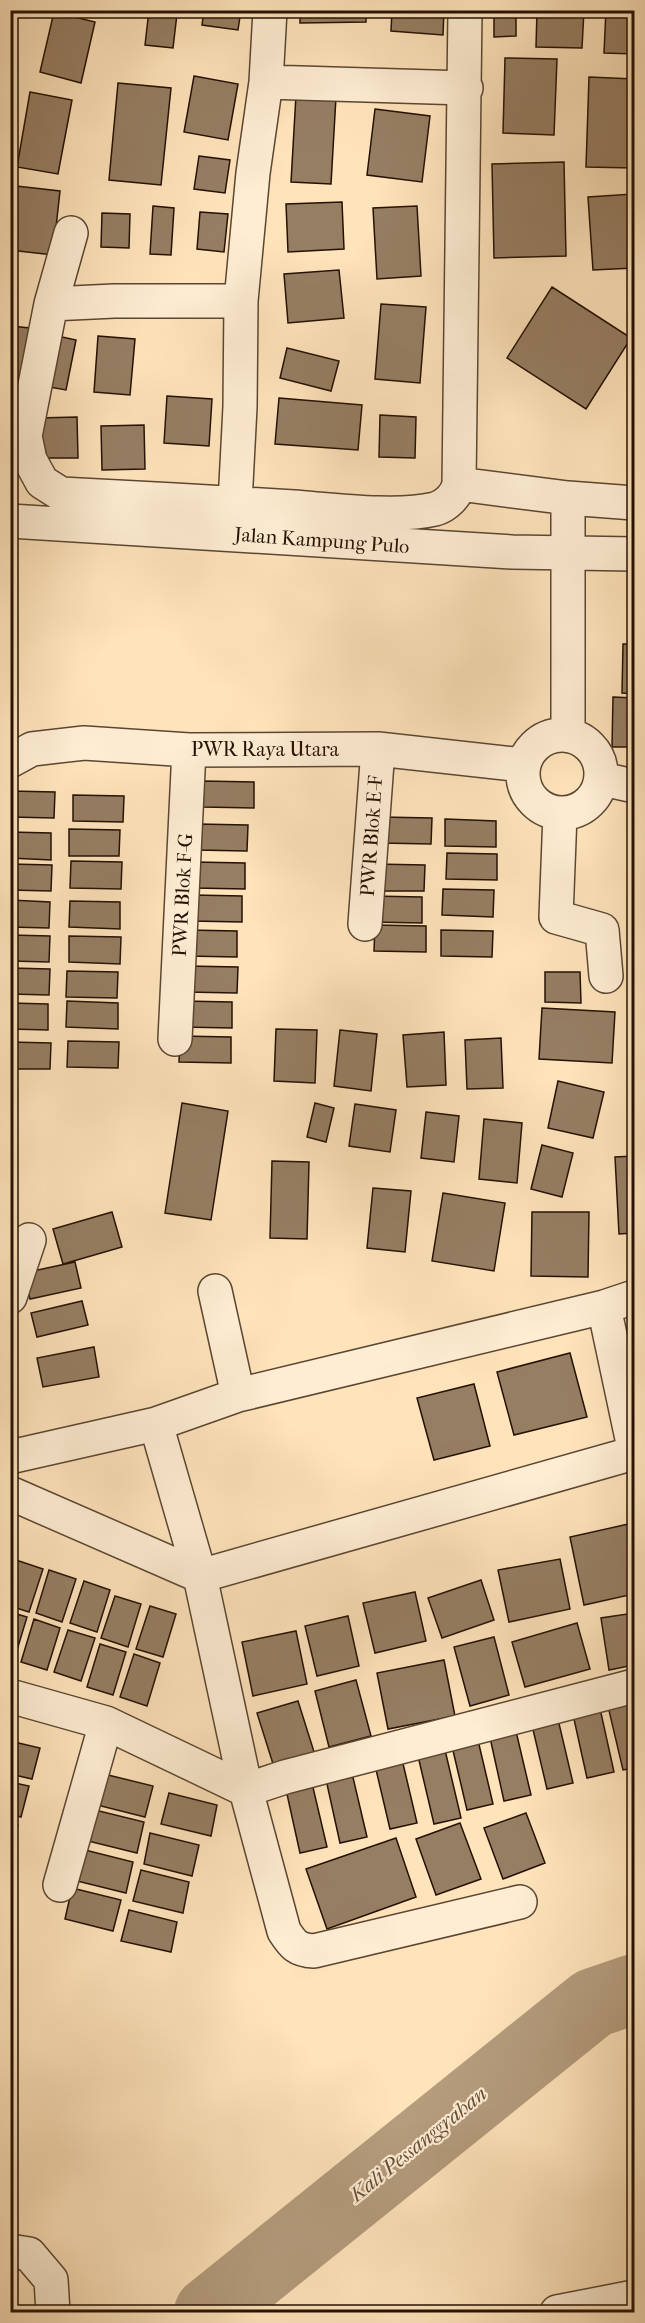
<svg xmlns="http://www.w3.org/2000/svg" width="645" height="2323" font-family="'IM FELL French Canon',serif">
<rect width="100%" height="100%" fill="#fee3bb"/>
<filter id="stains"><feTurbulence type="fractalNoise" baseFrequency=".00333" numOctaves="4"/><feColorMatrix values="0 0 0 0 .2 0 0 0 0 .09 0 0 0 0 .02 0 0 0 .5 -.17"/></filter>
<radialGradient id="worn" r=".72"><stop offset=".6" stop-color="#630" stop-opacity="0"/><stop offset="1" stop-color="#630" stop-opacity=".3"/></radialGradient>
<g fill="none" stroke-linecap="round" stroke-linejoin="round">
<!-- river -->
<path stroke="#b49c7d" stroke-width="70" d="M209,2312L593,2003L634,1989"/>
</g>
<!-- building -->
<path fill="#967e63" stroke="#251104" stroke-width="1.5" d="M149,10L177,14L173,48L145,45Z
M204,10H241L238,30L202,25Z
M300,10H366V22L300,23Z
M392,10H444L443,35L391,31Z
M494,10H516V36L494,37Z
M537,10H584L582,48L536,47Z
M606,10H634V54L604,53Z
M54,12L95,22L81,83L40,72Z
M505,58L557,59L554,135L503,133Z
M194,76L238,84L228,140L184,132Z
M589,77L634,79L633,168L586,167Z
M118,83L171,88L161,185L109,180Z
M30,92L72,100L58,174L17,167Z
M296,95L336,97L331,184L291,182Z
M375,109L430,116L422,182L367,175Z
M199,156L230,160L225,193L194,189Z
M564,162L566,256L494,258L492,164Z
M16,186L60,191L53,255L10,250Z
M633,194L634,268L593,270L588,197Z
M342,202L344,249L288,252L286,204Z
M153,206L174,208L171,255L150,254Z
M417,206L421,276L377,279L373,208Z
M200,212L228,214L224,252L197,249Z
M102,213L130,214L129,248L101,247Z
M339,270L344,318L288,323L284,274Z
M552,287L631,338L586,409L507,358Z
M381,304L426,307L420,383L375,379Z
M10,326L30,328L24,385L10,384Z
M53,335L76,340L66,390L43,386Z
M98,336L135,339L130,395L94,392Z
M287,348L339,361L331,391L280,378Z
M167,396L212,399L209,446L164,443Z
M279,398L362,405L358,450L275,444Z
M380,415L416,417L415,458L379,457Z
M77,417L78,458H37V418Z
M144,425L145,469L102,470L101,426Z
M623,644H634V694L622,693Z
M613,697L634,698V747H612Z
M203,781L254,782V808L203,807Z
M10,791L55,792L54,818L10,817Z
M73,795L124,796L123,822L73,821Z
M381,817L432,818L431,844L380,843Z
M445,819L496,821V847L445,846Z
M197,824L248,825L247,851L196,850Z
M69,829L120,830L119,856H69Z
M10,832L51,833V860L10,858Z
M447,853L497,854V880L446,879Z
M71,861L122,862L121,889L70,888Z
M195,862L245,863V889L194,888Z
M10,864L52,865L51,891L10,890Z
M374,864L425,865L424,891H374Z
M443,889L494,890L493,917L442,915Z
M192,895L242,896V922L191,921Z
M371,896L422,897V923L370,922Z
M10,900L50,902L49,928L10,927Z
M70,901L120,902V929L69,927Z
M375,925L426,926V952L374,951Z
M187,930L237,931V957L186,956Z
M441,930L493,931L492,957L441,956Z
M10,935L50,936L49,962L10,961Z
M69,936L121,937L120,964L69,962Z
M186,966L238,967L237,993L186,992Z
M10,968L50,969L49,995L10,994Z
M67,971L118,972L117,998L66,997Z
M545,972H580L581,1003L545,1002Z
M67,1001L118,1003V1029L66,1027Z
M182,1001L232,1002V1028L181,1027Z
M10,1003L48,1004V1030L10,1029Z
M542,1008L615,1012L612,1063L539,1059Z
M276,1029L317,1030L315,1083L274,1081Z
M340,1030L377,1034L371,1091L334,1086Z
M444,1032L446,1085L407,1087L403,1035Z
M180,1036L231,1037V1063L179,1062Z
M501,1038L503,1088L467,1089L465,1040Z
M68,1041L119,1042L118,1068L67,1067Z
M10,1042L51,1043L50,1069H10Z
M558,1081L604,1092L593,1138L548,1128Z
M182,1103L228,1111L211,1220L165,1213Z
M315,1103L334,1108L326,1142L307,1137Z
M355,1104L396,1110L390,1152L349,1146Z
M426,1112L459,1116L454,1162L421,1158Z
M484,1119L522,1123L517,1183L479,1179Z
M542,1145L573,1153L562,1197L531,1189Z
M634,1156V1233L619,1234L615,1157Z
M272,1161L309,1162L307,1239L270,1238Z
M373,1188L411,1191L405,1252L367,1248Z
M443,1193L505,1203L494,1271L432,1261Z
M112,1212L122,1247L63,1264L53,1229Z
M532,1212H589L588,1277L531,1276Z
M75,1262L81,1288L30,1299L24,1273Z
M82,1301L88,1325L37,1337L31,1313Z
M94,1347L99,1377L43,1387L37,1358Z
M570,1353L587,1417L514,1435L497,1372Z
M474,1384L490,1446L434,1460L417,1398Z
M633,1523L634,1594L584,1605L570,1537Z
M560,1559L570,1609L509,1622L498,1570Z
M16,1560L43,1569L29,1612L10,1606V1578Z
M49,1570L76,1579L62,1622L36,1613Z
M481,1580L494,1620L442,1638L428,1598Z
M84,1581L110,1590L97,1632L70,1623Z
M415,1592L426,1641L375,1653L363,1603Z
M115,1596L141,1604L128,1647L101,1638Z
M150,1606L176,1614L163,1657L136,1649Z
M10,1612L27,1617L14,1660L10,1659Z
M634,1613V1665L609,1670L601,1618Z
M348,1616L359,1666L317,1676L305,1626Z
M34,1619L60,1628L47,1670L21,1662Z
M577,1623L590,1669L525,1687L512,1642Z
M68,1630L95,1638L81,1681L54,1672Z
M296,1631L307,1684L253,1696L242,1642Z
M494,1637L509,1695L470,1706L454,1647Z
M100,1644L126,1652L113,1695L87,1687Z
M134,1654L160,1663L147,1706L120,1697Z
M444,1660L455,1716L388,1729L377,1673Z
M356,1680L371,1736L329,1747L315,1691Z
M298,1701L315,1755L274,1767L257,1713Z
M634,1701V1768L623,1770L607,1702Z
M599,1704L614,1772L587,1778L572,1710Z
M557,1715L573,1783L547,1789L531,1721Z
M515,1727L531,1795L504,1801L489,1733Z
M477,1736L493,1804L467,1810L451,1742Z
M10,1741L40,1748L32,1779L10,1774Z
M445,1750L461,1818L434,1824L418,1756Z
M401,1755L417,1823L390,1829L374,1761Z
M351,1769L367,1837L340,1843L325,1775Z
M104,1774L153,1786L145,1817L97,1805Z
M311,1779L327,1847L300,1853L285,1785Z
M10,1782L29,1786L21,1817L10,1814Z
M169,1793L217,1805L211,1836L161,1824Z
M95,1810L144,1822L137,1853L88,1841Z
M526,1813L545,1863L503,1879L484,1828Z
M10,1823L18,1825L10,1854Z
M460,1823L481,1879L436,1895L416,1839Z
M150,1833L199,1845L192,1876L144,1864Z
M396,1838L416,1897L327,1929L306,1869Z
M85,1850L133,1862L126,1893L77,1881Z
M141,1870L189,1882L183,1913L133,1901Z
M72,1888L121,1900L113,1931L65,1919Z
M129,1910L177,1922L171,1952L121,1941Z"/>
<g fill="none" stroke-linecap="round" stroke-linejoin="round">
<defs>
<path id="minor" d="M266,82L466,88
M71,233L51,304L25,436L30,460L42,482L61,494C139,498 216,502 294,507C334,510 397,518 435,509C446,506 457,495 459,484L465,10
M51,304L114,301H241
M459,484L568,498L634,503
M568,498V734
M235,503L240,407L241,301L253,173L266,82L270,10
M10,521L512,552L634,554
M523 774a39 39 0 1 1 78 0a39 39 0 1 1-78 0Z
M10,761L32,749L84,743L189,750L378,749L523,765
M602,779L634,786
M560,814L556,917L602,930L606,976
M365,924L378,749
M175,1039L189,750
M215,1291L238,1395
M10,1297L29,1240
M604,1307L634,1448
M156,1424L200,1576L246,1790L284,1931C293,1945 297,1950 314,1951L520,1902
M10,1457L156,1424L238,1395L604,1307L634,1297
M10,1493L200,1576L634,1453
M10,1696L106,1723L246,1790L285,1777L634,1686
M60,1885L106,1723
M10,2251L29,2254L51,2280L53,2312
M557,2312L634,2297"/>
</defs>
<!-- minor casing -->
<use href="#minor" stroke="#5b4632" stroke-width="36"/>
<!-- minor -->
<use href="#minor" stroke="#feedd3" stroke-width="33"/>
</g>
<g text-anchor="middle" stroke-width="4.5" stroke-linejoin="round" paint-order="stroke">
<!-- street labels -->
<g font-size="20" fill="#251104" stroke="#feedd3">
<text transform="translate(322 540) rotate(4)" y="7">Jalan Kampung Pulo</text>
<text x="265" y="756">PWR Raya Utara</text>
<text transform="translate(371 836) rotate(-86)" y="7">PWR Blok E-F</text>
<text transform="translate(182 895) rotate(-87)" y="7">PWR Blok F-G</text>
</g>
<!-- water labels -->
<g font-size="21" font-style="italic" fill="#65503a" stroke="#feedd3">
<text transform="translate(418 2144) rotate(-39)" y="7">Kali Pessanggrahan</text>
</g>
</g>
<!-- margin -->
<rect width="645" height="2323" fill="none" stroke="#fee3bb" stroke-width="36"/>
<rect x="12" y="12" width="621" height="2299" fill="none" stroke="#251104" stroke-width="3"/>
<rect x="18" y="18" width="609" height="2287" fill="none" stroke="#251104" stroke-width="1.5"/>
<rect width="100%" height="100%" filter="url(#stains)"/>
<rect width="100%" height="100%" fill="url(#worn)"/>
</svg>
